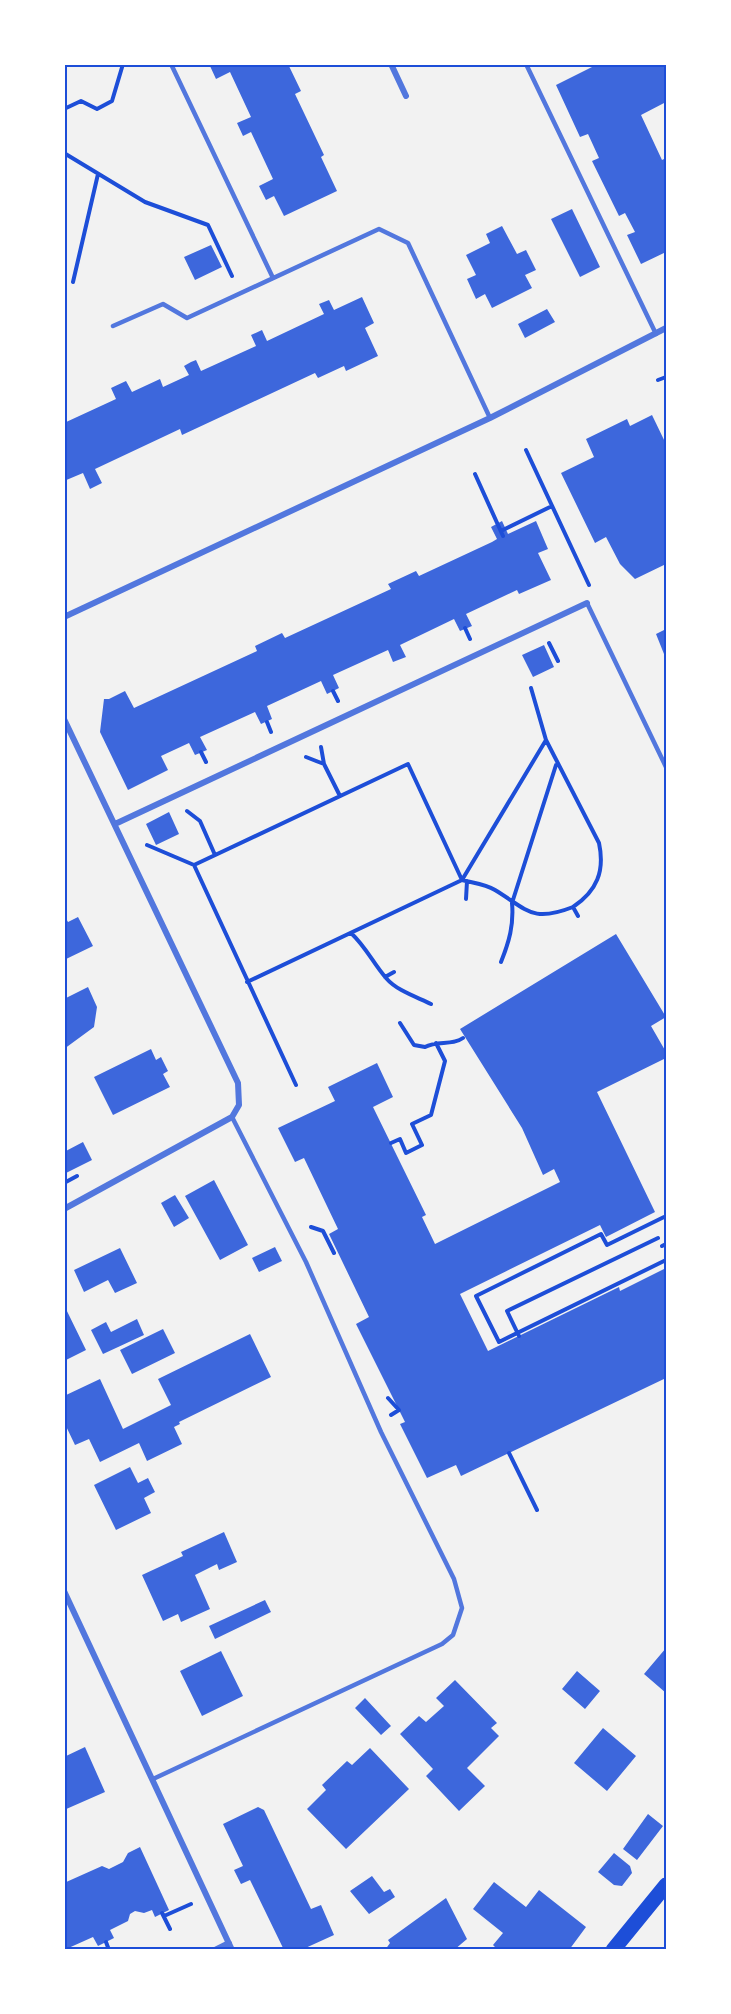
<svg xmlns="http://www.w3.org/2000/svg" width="731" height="2014" font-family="Barlow,sans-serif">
  <rect width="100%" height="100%" fill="#f2f2f2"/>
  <!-- building -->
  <path fill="#3d67dc" d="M212,64h76l13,27 -6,3 29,61 -3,2 16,34 -53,25 -10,-20 -8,4 -7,-14 14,-7 -22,-47 -8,4 -6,-13 14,-6 -21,-45 -14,7 -6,-13z
    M598,64h68v38l-25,13 21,45 4,-2v94l-25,12 -14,-29 8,-3 -10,-19 -6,3 -27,-55 7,-3 -11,-24 -8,3 -24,-52z
    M572,209l28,58 -20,10 -29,-58z
    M502,226l15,28 9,-4 10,20 -11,5 7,13 -40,20 -7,-14 -9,5 -9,-20 9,-4 -10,-20 24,-12 -4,-9z
    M211,245l11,22 -27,13 -11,-23z
    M362,297l12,26 -9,5 13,28 -32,15 -2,-5 -26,12 -3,-5 -133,62 -2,-6 -85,40 7,14 -12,6 -7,-16 -19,8v-58l52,-24 -5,-11 15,-7 6,11 28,-13 3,8 26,-12 -5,-9 7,-4 5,-2 5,11 55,-25 -5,-11 11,-5 5,11 57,-27 -5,-10 10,-4 5,10z
    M547,309l8,13 -30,16 -7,-14z
    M652,415l14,29v114l-2,2 2,4 -31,15 -15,-15 -14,-27 -11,6 -34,-70 33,-16 -8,-18 41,-20 3,7z
    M502,521l6,13 28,-13 12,28 -10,4 13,27 -32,14 -2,-4 -51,24 6,12 -12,5 -6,-12 -54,26 6,12 -13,5 -5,-12 -55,25 6,13 -12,6 -6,-13 -54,25 5,13 -11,5 -6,-12 -55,25 7,13 -12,5 -6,-12 -28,13 7,14 -40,20 -28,-58 4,-33h5l16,-8 9,17 123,-57 -2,-5 27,-13 3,5 106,-49 -3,-5 28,-13 3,5 73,-34 5,-3 -6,-12z
    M666,629v30l-10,-25z
    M544,645l10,22 -21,10 -11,-22z
    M169,812l10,22 -23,11 -10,-21z
    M64,915l4,7 10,-5 15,29 -29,14z
    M616,934l50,83 -15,9 15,26v6l-69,34 58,120 -49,25 -6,-12 -140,69 28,57 131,-64 1,4 46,-23v110l-205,98 -5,-11 -29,13 -27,-54 5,-2 -49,-98 13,-7 -40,-83 9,-5 -34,-71 -9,4 -17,-34 57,-27 -7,-14 49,-24 16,34 -20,10 53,108 -4,2 13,27 125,-62 -6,-13 -11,6 -21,-47 -62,-99z
    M88,987l9,20 -3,20 -30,22v-50z
    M151,1049l5,11 5,-3 7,14 -5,3 7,13 -57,28 -19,-38z
    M83,1142l9,18 -28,14v-22z
    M214,1180l34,65 -28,15 -35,-64z
    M175,1195l14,23 -15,9 -13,-24z
    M275,1247l7,14 -23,11 -7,-14z
    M120,1248l17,35 -22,10 -7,-13 -24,12 -10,-22z
    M64,1305l22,45 -22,11z
    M137,1319l7,16 -41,19 -12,-24 15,-8 5,10z
    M163,1329l12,24 -43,21 -12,-24z
    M250,1334l21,43 -92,45 1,2 -6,3 8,17 -35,17 -8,-18 -39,19 -11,-23 -14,6 -11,-23v-26l36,-17 23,50 48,-24 -13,-26z
    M130,1467l8,16 10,-5 7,14 -11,6 7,15 -35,17 -22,-45z
    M224,1532l13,30 -18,8 -2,-6 -22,11 15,34 -29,13 -3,-8 -15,7 -21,-46 41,-19 -2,-4z
    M265,1600l6,12 -56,27 -6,-13z
    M666,1648v45l-22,-19z
    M221,1651l22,45 -41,20 -22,-45z
    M577,1671l23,20 -15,18 -23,-20z
    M455,1680l42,43 -6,5 8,8 -32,32 18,18 -26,25 -33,-35 7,-7 -33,-35 19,-18 7,6 18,-16 -8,-8z
    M365,1698l26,28 -10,9 -26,-27z
    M603,1728l33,28 -29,35 -33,-28z
    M85,1747l20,45 -41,18v-53z
    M370,1748l39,41 -63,60 -39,-40 19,-19 -4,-5 25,-24 5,4z
    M258,1807l6,3 47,99 10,-4 13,30 -33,15h-17l-34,-70 -9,4 -7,-14 9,-4 -20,-42z
    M648,1814l15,12 -26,34 -14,-11z
    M140,1847l29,63 -14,7 -3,-7 -8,3 -9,-2 -5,3 -2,7 -18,9 4,8 -16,8 -5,-9 -29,13v-67l38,-17 7,3 14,-7 5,-9z
    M614,1853l16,13 2,7 -10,13 -8,-1 -16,-13z
    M372,1876l12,16 6,-3 5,8 -26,17 -19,-23z
    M494,1882l32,25 13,-17 47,37 -17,23h-71l-5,-5 10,-12 -30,-24z
    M446,1898l21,41 -13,11h-69l5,-7 -2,-3z"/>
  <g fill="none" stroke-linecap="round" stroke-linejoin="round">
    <!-- path -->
    <path stroke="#1d4ed8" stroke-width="4" d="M64,109l17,-8 16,8 15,-8 11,-37
      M64,153l81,49 63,23 24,51
      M73,282l25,-108
      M658,380l8,-3
      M526,450l63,135
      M475,474l28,62
      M501,531l51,-25
      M465,628l5,11
      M549,643l9,18
      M531,688l15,52 53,103c6,28 -2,48 -26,64
      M333,691l5,10
      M267,722l4,10
      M321,747l3,17 16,32
      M201,752l5,10
      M306,757l18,7
      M187,811l13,10 15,34
      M147,845l47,20
      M466,899l1,-18
      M351,933c15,14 22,30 35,45 11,13 31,19 45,26
      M501,962c8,-20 13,-37 11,-59l44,-138
      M385,977l9,-5
      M247,982l215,-102 84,-140
      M400,1023l14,22 11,2c12,-7 27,-1 38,-9
      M296,1085l-102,-220 214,-101 54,116c11,3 23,4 33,10 33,20 37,33 78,17l5,9
      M391,1143l9,-4 6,14 16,-8 -10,-21 19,-9 14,-54 -9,-18
      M64,1183l13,-7
      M664,1217l-57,28 -6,-11 -125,62 23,46 167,-82
      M311,1227l12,4 11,22
      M662,1246l4,-2
      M519,1336l-12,-25 151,-73
      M388,1398l11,12 -8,5
      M509,1453l28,57
      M162,1913l8,16
      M164,1916l27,-12
      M106,1942l3,8"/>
    <!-- service -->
    <path stroke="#5277de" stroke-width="4.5" d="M171,64l102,214
      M526,64l130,270
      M113,326l50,-22 24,14 192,-89 29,14 82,175
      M587,603l79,164
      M153,1779l289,-135 11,-9 9,-27 -8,-29 -73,-147 -75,-170 -74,-145"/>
    <!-- minor -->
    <path stroke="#5277de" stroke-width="6" d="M391,64l15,32
      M64,617l426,-199 176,-90
      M64,719l174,364 1,22 -7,12 -168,92
      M115,824l472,-221
      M64,1591l168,359
      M215,1950l14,-7"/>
    <!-- primary -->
    <path stroke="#1d4ed8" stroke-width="15" d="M613,1950l53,-65"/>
  </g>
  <!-- border -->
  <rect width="731" height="2014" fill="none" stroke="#ffffff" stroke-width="132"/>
  <rect x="66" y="66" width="599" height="1882" fill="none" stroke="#1d4ed8" stroke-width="2"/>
</svg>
